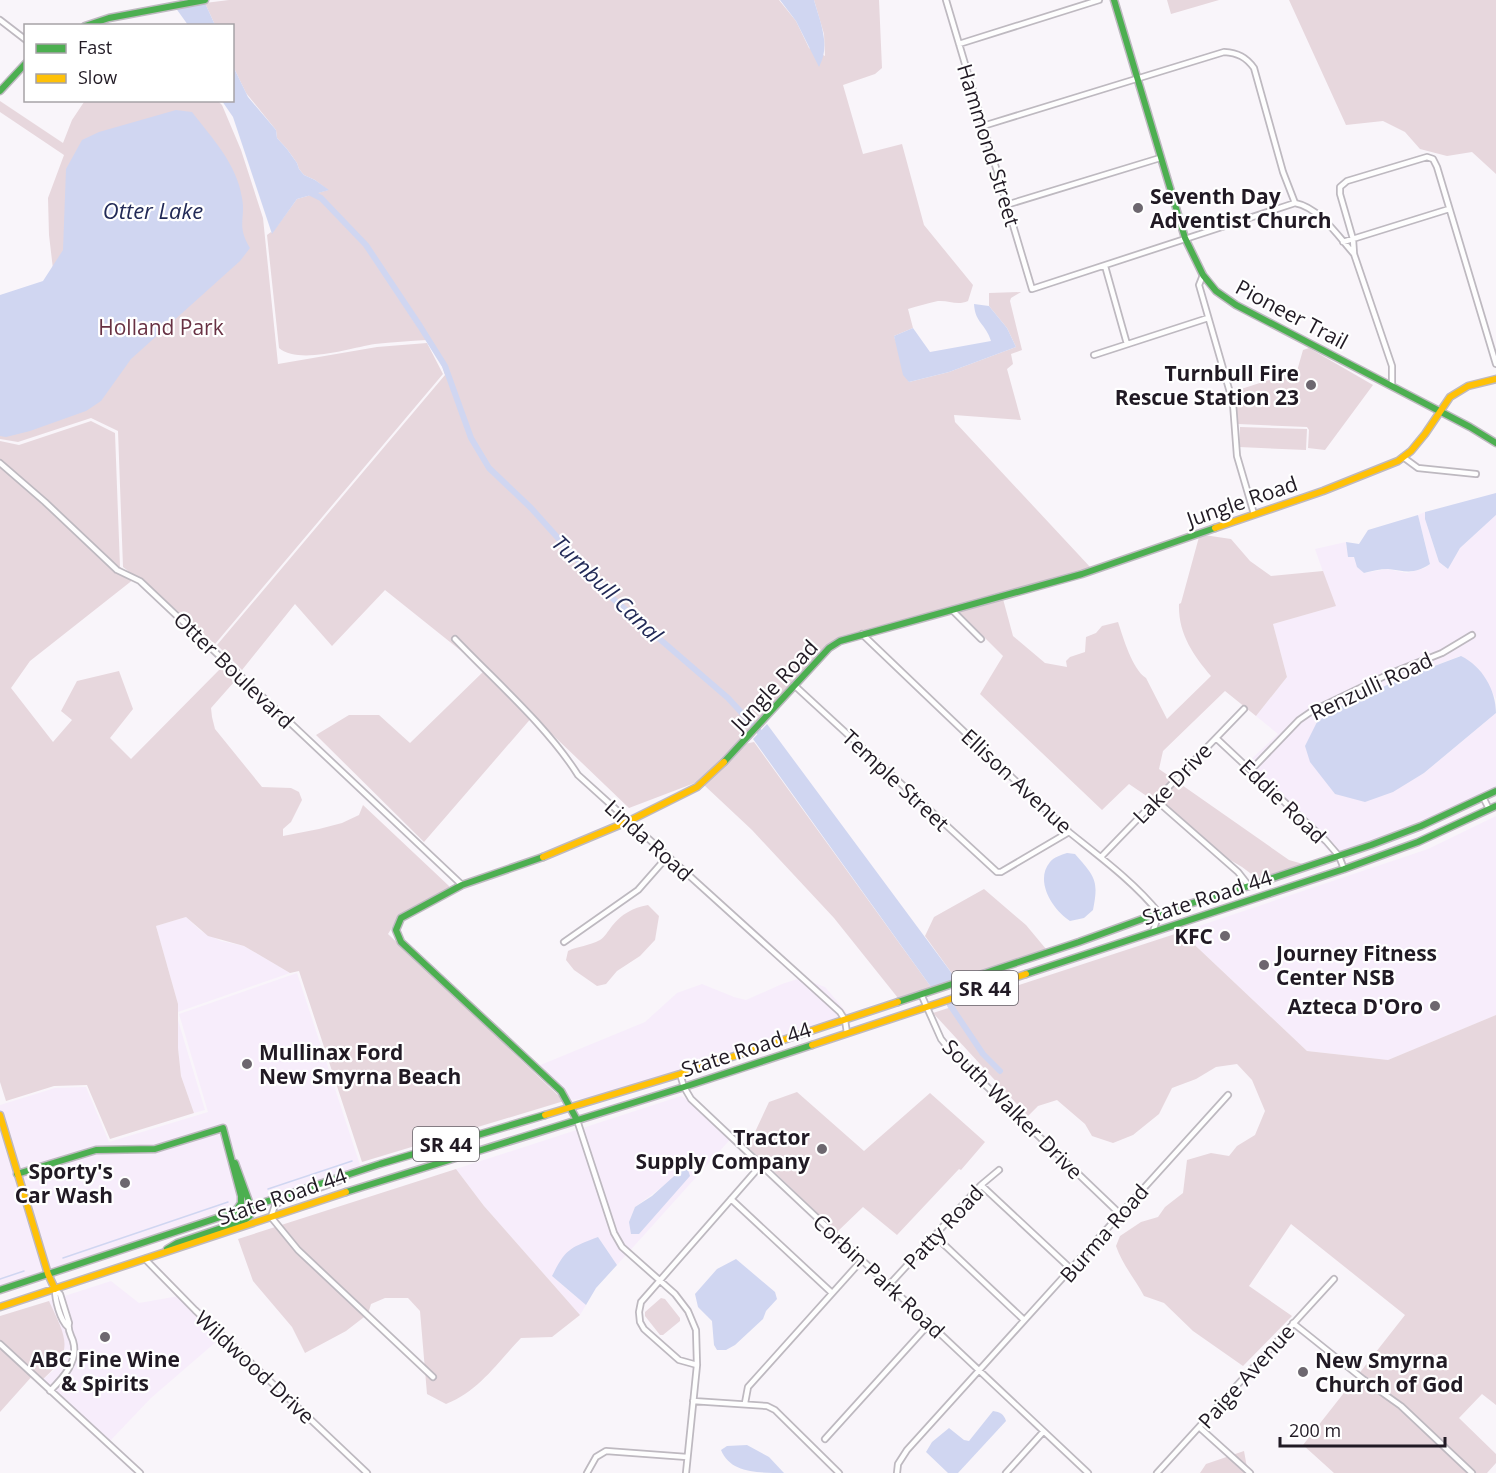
<svg xmlns="http://www.w3.org/2000/svg" width="1496" height="1473" font-family="'Open Sans',sans-serif">
  <rect width="100%" height="100%" fill="#f9f5fa"/>
  <!-- built -->
  <path fill="#f7edfb" fill-rule="evenodd" d="M1425,512v7l14,43 9,7 12,-21 36,-33v184l-17,-30 -19,-13 -60,23 -65,30 -8,74 8,11 75,-13 14,-8 72,-60v74l-57,27 -107,41 -23,-25 1,-1 -57,-56 48,-51 13,-8 77,-37 52,-21 33,-20 -3,-5 -33,19 -52,21 -77,37 -14,9 -48,52 -4,-4 33,-31 -22,-18 31,-39 -14,-53 62,-18 -20,-57 31,-7v4l18,27 23,-4 20,4 18,-5 5,-4 -12,-49z
    M1496,816v199l-108,45 -81,-9 -126,-119 247,-83z
    M186,917l15,14 20,10 23,5 46,27 -112,39v-8l-22,-78z
    M297,973l65,198 -362,119v-185l55,-17 31,-1 23,55 99,-30 -29,-98z
    M801,978l24,9 23,27 -252,83 -24,3 -9,-11 -25,-23 107,-44 32,-29 25,-9 32,13 12,3 36,-16z
    M177,1017l28,93 -11,3 -13,-37 -3,-28z
    M681,1096l18,9 36,29 -118,131 -19,-28 -46,39 34,29 -6,10 -96,-109 -28,-37zM670,1181l-41,41 6,-15z
    M111,1281l28,22 40,-7 38,45 -66,57 -41,43 -69,-60 17,-14 1,-45 -10,-21z"/>
  <!-- green -->
  <path fill="#e7d7dd" d="M229,0h550l17,21 13,27 16,8 -1,-22 -10,-34h65l3,68 -7,6 -32,11 20,69 39,-10 22,81 49,60 -5,16c-11,5 -19,-1 -30,0 -10,2 -20,5 -30,8l5,19 -19,8 15,46 40,-10 67,-25 -9,-19 -18,-22v-13l32,-1 -10,6 -1,3 12,49 -11,4 2,10 -6,5 14,51 -67,-5 1,7 136,146 -230,63 -22,7 -12,8 -108,117 -19,18 -71,27 -96,-92 -109,126 -108,-107 33,-20h30l31,28 75,-73 -100,-80 -53,56 -37,-42 -53,66 -25,-25 228,-270 -5,-15 -13,-20c-17,1 -35,2 -52,4 -25,4 -76,21 -96,4l-12,-113 4,-3 1,1 25,-34 31,-9 -13,-10 -11,-5 -5,-6 -2,-6 -10,-14 -10,-11 -1,-8 -30,-37 -13,-27 -1,-40 -17,-1 -10,-22z
    M1167,0h52l-48,14z
    M1289,0h207v174l-24,-22 -25,4 -27,-7 -15,-17 -22,-11 -37,4z
    M91,100l127,1 4,4 19,45 22,68 15,146 99,-17 50,-4 16,31 -228,270 -51,-45 -41,-32 -5,-136 -27,-13 -73,24 -18,-3v-132l55,-21 -6,-51 -1,-37 16,-43 -64,-43v-11l63,42 9,-23 12,-18z
    M1309,348l64,37 -48,65 -17,-2 1,-18 -2,-3 -69,-3 -6,-32 65,-21 6,-21z
    M91,421l24,12 5,134 14,12 -104,82 -19,27 42,54 19,-22 -11,-9 16,-30 42,-10 14,38 -23,29 21,21 90,-91 13,14 -23,26 1,9 3,12 47,58 29,1 8,4 3,8 -11,22 -8,7v7l36,-7 23,-6 17,-8 4,-10 86,81v3l-49,26 -12,19 176,167 -202,61 -63,-191 -9,2 -46,-27 -36,-10 -22,-19 -30,9 22,78v44l3,28 13,37 -84,26 -23,-54 -33,1 -48,15 -6,-19v-641l19,4z
    M1240,427l67,2 -1,21 -67,-3z
    M1204,535l27,4 19,22 21,15 52,-5 13,35 -63,18 14,53 -31,39 -31,-25 -62,60 -4,18 130,91 14,4 -45,15 -16,-12 -49,-29 -26,-28 -38,-26 -27,26 -122,-116 23,-38 -45,-45 45,-12 10,37 32,27 22,4 -1,-6 4,-4 15,-5 1,-15 10,-4 6,-7 16,-4c5,15 14,47 28,56l21,41 44,-43c-18,-21 -33,-43 -32,-72l2,-1 18,-66z
    M754,742l177,245 -33,11 -64,-80 -82,-88 -48,-45 19,-17 21,-24z
    M984,889l42,36 20,24 -90,30 -31,-43 9,-19z
    M648,905l11,11 -4,24 -15,16 -23,15 -11,13 -9,2 -23,-16 -8,-10 2,-9c10,-5 21,-5 32,-11 5,-3 8,-9 12,-14 10,-12 20,-18 36,-21z
    M1181,932l126,119 81,9 108,-45v390l-14,-11 -23,24 37,36v9l-9,10h-153l-31,-28 102,-130 -114,-91 -42,62 43,30 -49,50 -50,-35 -29,-28 -20,-7c-9,-17 -22,-32 -28,-50l4,-10 21,-14 17,-5 7,-10 18,-14 4,-33 24,-7 18,3 8,-10 18,-11 10,-24 -13,-31 -15,-16 -21,3 -20,12 -24,9 -13,26 -26,21 -20,8 -21,-7 -7,-12 -28,-24 -19,6 -10,10 -95,-103z
    M797,1092l67,59 66,-58 55,49 -24,28 -2,-1 -62,66 -34,-28 -26,25 -89,-85 21,-45z
    M456,1169l28,37 96,109 -28,22 -31,1c-24,25 -42,53 -75,66l-19,-10 -7,-83 -12,-13h-23l-14,6 -3,10 -22,17 -41,22 -13,-26 -39,-46 -15,-42z
    M661,1298l4,1 15,19v3l-17,14h-3l-15,-19v-4z
    M49,1301c17,37 27,50 -8,80l-7,-7 -34,38v-96z
    M1244,1451l4,22h-48l6,-9z"/>
  <!-- water -->
  <path fill="#d0d6f1" d="M780,0h34c6,22 17,45 5,67l-23,-46z
    M205,3l10,22h-27l-13,-18z
    M233,66l15,31 28,33 1,8 10,11 10,14 2,6 5,6 11,5 14,10 -32,9 -25,35 -39,-117 -11,-16 10,-1z
    M176,110l16,2c20,26 45,52 50,86 4,21 -6,27 8,50l-10,13 -109,98 -30,42 -15,10 -56,20 -24,6 -6,-1v-141l43,-14 20,-31 3,-81 16,-29 17,-8z
    M974,304l15,2 18,22 9,19 -67,25 -40,10 -6,-7 -9,-39 19,-8 17,24 61,-11c-5,-17 -16,-18 -17,-37z
    M1496,493v22l-36,33 -12,21 -9,-7 -14,-43v-7z
    M1418,515l12,49c-16,11 -25,7 -42,5 -8,0 -16,2 -24,4l-7,-6 -3,-10h-6l-2,-15 13,2 9,-14z
    M1461,656c21,10 35,34 35,57l-72,60 -31,19 -28,10 -30,-8 -25,-32 -5,-16 12,-24 18,-13 65,-30z
    M767,724l189,255 -25,8 -178,-248z
    M1067,853l8,1c20,23 24,26 18,56l-9,8 -14,3c-17,-11 -36,-40 -20,-59 4,-5 11,-7 17,-9z
    M683,1168l5,2 2,6 -51,58h-8l-2,-12 6,-15 17,-11z
    M598,1237l19,28 -21,23 -10,17 -34,-29c14,-28 18,-28 46,-39z
    M736,1259l39,33 2,7 -11,12 -3,8 -28,26 -9,5h-9l-3,-5 -2,-24 -14,-14 -3,-13 22,-25z
    M993,1411c7,1 11,3 13,10l-48,52h-10l-22,-21 6,-10 17,-14 15,12 5,1z
    M747,1445l22,12 15,16c-26,0 -54,0 -63,-23l6,-4z"/>
  <g fill="none" stroke-linecap="round" stroke-linejoin="round">
    <!-- stream -->
    <path stroke="#d0d6f1" stroke-width="1.5" d="M268,1189l84,-28
      M63,1258l165,-56
      M0,1279l24,-8"/>
    <!-- canal -->
    <path stroke="#d0d6f1" stroke-width="6" d="M307,191l14,7 45,47 54,81 25,40 26,72 18,30 42,40 80,89 117,101 36,39
      M950,1005l33,49 17,17"/>
    <defs>
      <path id="street" d="M946,0l86,289 263,-86
        M0,20l26,20
        M959,44l140,-44
        M983,126l241,-74c14,1 22,5 30,16l29,104 12,31c25,5 43,33 59,51
        M1006,205l154,-47
        M1343,242l106,-33
        M1105,266l22,78
        M1203,275l-4,10 34,118 4,53 17,58
        M1094,355l114,-37
        M1392,385v-19l-38,-112 -1,-15 -13,-45v-7l7,-6 80,-24 6,2 4,8 59,197
        M1403,457l15,11 58,6
        M0,463l45,39 72,68 23,11 322,304
        M952,610l29,29
        M862,634l207,198c31,25 65,50 90,81l-6,19
        M455,639c40,42 92,87 123,136l262,237 5,8 2,13
        M794,685l203,187h4l68,-40
        M1216,738l110,103 13,15 5,13
        M1251,770l48,-50 13,-9 77,-37 53,-21 30,-18
        M1483,797l6,12
        M1156,800l82,72 11,14
        M1101,857l143,-148
        M564,942l74,-52 29,-33
        M921,994l20,45 13,16 165,158
        M680,1074l4,13 7,12 397,374
        M577,1120l37,113 8,14 53,47 13,17 8,19 1,35 -11,108
        M339,1181l-59,21 -5,3 -4,12 27,33 135,127
        M981,1185l90,84
        M731,1199l101,94
        M935,1236l89,84
        M145,1259l50,51 172,163
        M889,1285l92,-100 18,-15
        M55,1289c0,11 5,31 13,38
        M1293,1323l70,56 38,27 71,67
        M0,1344l140,129
        M697,1365l-18,-5 -35,-31 -4,-7 -1,-10 2,-10 120,-137
        M50,1391c13,-13 29,-30 23,-50 -2,-6 -6,-11 -4,-18l-9,-29 -5,-5
        M693,1401l74,5 8,4 64,63
        M745,1403l3,-16 114,-127
        M1199,1427l51,46
        M825,1439l105,-116
        M587,1473l9,-16 10,-6 81,6
        M897,1473l1,-9 9,-14 321,-355
        M1006,1473l37,-41
        M1157,1473l177,-194"/>
      <path id="fast" d="M1114,0l71,238 18,37 13,16 20,14 234,122 26,16
        M85,26l24,-8 96,-18
        M0,91l26,-28
        M724,762l105,-114 11,-7 242,-67 133,-46
        M543,857l-81,28 -61,33 -5,12 5,12 160,149 16,29
        M1026,974l318,-105 74,-27 78,-36
        M898,1002l181,-60 80,-29 90,-27 122,-41 50,-19 75,-35
        M235,1163l16,44
        M17,1174l79,-24 59,-1 68,-21 18,68v7l-6,9
        M346,1192l338,-105 128,-42
        M167,1249l10,-6 68,-23 5,-4 1,-9
        M0,1290l380,-126 165,-49"/>
      <path id="slow" d="M1215,528l108,-37 75,-30 13,-10 14,-17 25,-37 18,-11 28,-7
        M543,857l86,-36 68,-34 27,-25
        M812,1045l214,-71
        M0,1115l48,159 7,15
        M545,1115l135,-41 218,-72
        M0,1307l346,-115"/>
    </defs>
    <!-- street casing -->
    <use href="#street" stroke="#beb9c0" stroke-width="8"/>
    <!-- fast casing -->
    <use href="#fast" stroke="#beb9c0" stroke-width="9"/>
    <!-- slow casing -->
    <use href="#slow" stroke="#beb9c0" stroke-width="9"/>
    <!-- street -->
    <use href="#street" stroke="#fefefe" stroke-width="4.5"/>
    <!-- fast -->
    <use href="#fast" stroke="#4caf50" stroke-width="6"/>
    <!-- slow -->
    <use href="#slow" stroke="#ffc107" stroke-width="6"/>
  </g>
  <!-- markers -->
  <g fill="#6d676f" stroke="#fff" stroke-width="2">
    <circle cx="1138" cy="208" r="6"/>
    <circle cx="1311" cy="385" r="6"/>
    <circle cx="1225" cy="936" r="6"/>
    <circle cx="1264" cy="965" r="6"/>
    <circle cx="1435" cy="1006" r="6"/>
    <circle cx="247" cy="1064" r="6"/>
    <circle cx="822" cy="1149" r="6"/>
    <circle cx="125" cy="1183" r="6"/>
    <circle cx="105" cy="1337" r="6"/>
    <circle cx="1303" cy="1372" r="6"/>
  </g>
  <g text-anchor="middle" dominant-baseline="central" stroke-width="4.5" stroke-linejoin="round" paint-order="stroke">
    <!-- shield labels -->
    <g fill="#fff" stroke="#645f66" stroke-width="1.5">
      <rect x="952" y="971" width="66" height="34" rx="4.5"/>
      <rect x="413" y="1127" width="66" height="34" rx="4.5"/>
    </g>
    <g font-size="20" font-weight="bold" fill="#211a24">
      <text x="985" y="988">SR 44</text>
      <text x="446" y="1144">SR 44</text>
    </g>
    <!-- street labels -->
    <g font-size="21" fill="#211a24" stroke="#fff">
      <text transform="translate(989 145) rotate(73)">Hammond Street</text>
      <text transform="translate(1292 314) rotate(28)">Pioneer Trail</text>
      <text transform="translate(1242 501) rotate(-19)">Jungle Road</text>
      <text transform="translate(234 670) rotate(44)">Otter Boulevard</text>
      <text transform="translate(774 685) rotate(-47)">Jungle Road</text>
      <text transform="translate(1371 686) rotate(-25)">Renzulli Road</text>
      <text transform="translate(896 780) rotate(43)">Temple Street</text>
      <text transform="translate(1017 781) rotate(43)">Ellison Avenue</text>
      <text transform="translate(1172 783) rotate(-46)">Lake Drive</text>
      <text transform="translate(1283 801) rotate(44)">Eddie Road</text>
      <text transform="translate(649 840) rotate(42)">Linda Road</text>
      <text transform="translate(1207 897) rotate(-18)">State Road 44</text>
      <text transform="translate(746 1049) rotate(-18)">State Road 44</text>
      <text transform="translate(1013 1109) rotate(45)">South Walker Drive</text>
      <text transform="translate(282 1196) rotate(-19)">State Road 44</text>
      <text transform="translate(943 1227) rotate(-47)">Patty Road</text>
      <text transform="translate(1104 1233) rotate(-49)">Burma Road</text>
      <text transform="translate(879 1276) rotate(43)">Corbin Park Road</text>
      <text transform="translate(255 1367) rotate(43)">Wildwood Drive</text>
      <text transform="translate(1246 1376) rotate(-48)">Paige Avenue</text>
    </g>
    <!-- poi labels -->
    <g font-size="21" font-weight="bold" fill="#211a24" stroke="#fff" text-anchor="end">
      <text x="1150" y="196" text-anchor="start">Seventh Day<tspan x="1150" dy="24">Adventist Church</tspan></text>
      <text x="1299" y="373">Turnbull Fire<tspan x="1299" dy="24">Rescue Station 23</tspan></text>
      <text x="1213" y="936">KFC</text>
      <text x="1276" y="953" text-anchor="start">Journey Fitness<tspan x="1276" dy="24">Center NSB</tspan></text>
      <text x="1423" y="1006">Azteca D'Oro</text>
      <text x="259" y="1052" text-anchor="start">Mullinax Ford<tspan x="259" dy="24">New Smyrna Beach</tspan></text>
      <text x="810" y="1137">Tractor<tspan x="810" dy="24">Supply Company</tspan></text>
      <text x="113" y="1171">Sporty's<tspan x="113" dy="24">Car Wash</tspan></text>
      <text x="105" y="1359" text-anchor="middle">ABC Fine Wine<tspan x="105" dy="24">&amp; Spirits</tspan></text>
      <text x="1315" y="1360" text-anchor="start">New Smyrna<tspan x="1315" dy="24">Church of God</tspan></text>
    </g>
    <!-- park labels -->
    <g font-size="21" fill="#683143" stroke="#fff">
      <text x="161" y="327">Holland Park</text>
    </g>
    <!-- water labels -->
    <g font-size="22" font-style="italic" fill="#222a57" stroke="#fff">
      <text x="153" y="210">Otter Lake</text>
      <text transform="translate(608 588) rotate(44)">Turnbull Canal</text>
    </g>
  </g>
  <!-- legend -->
  <rect x="24" y="24" width="210" height="78" fill="#ffffff" stroke="#a6a3a7" stroke-width="1.5"/>
  <rect x="36" y="44" width="30" height="9" fill="#4caf50" stroke="#a6a3a7" stroke-width="1.5"/>
  <text x="78" y="54" font-size="18" fill="#211a24">Fast</text>
  <rect x="36" y="74" width="30" height="9" fill="#ffc107" stroke="#a6a3a7" stroke-width="1.5"/>
  <text x="78" y="84" font-size="18" fill="#211a24">Slow</text>
  <!-- scale -->
  <path d="M1280 1437v9h165v-9" fill="none" stroke="#211a24" stroke-width="3"/>
  <text x="1289" y="1437" font-size="18" fill="#211a24" stroke="#ffffff" stroke-width="4.5" paint-order="stroke">200 m</text>
</svg>
